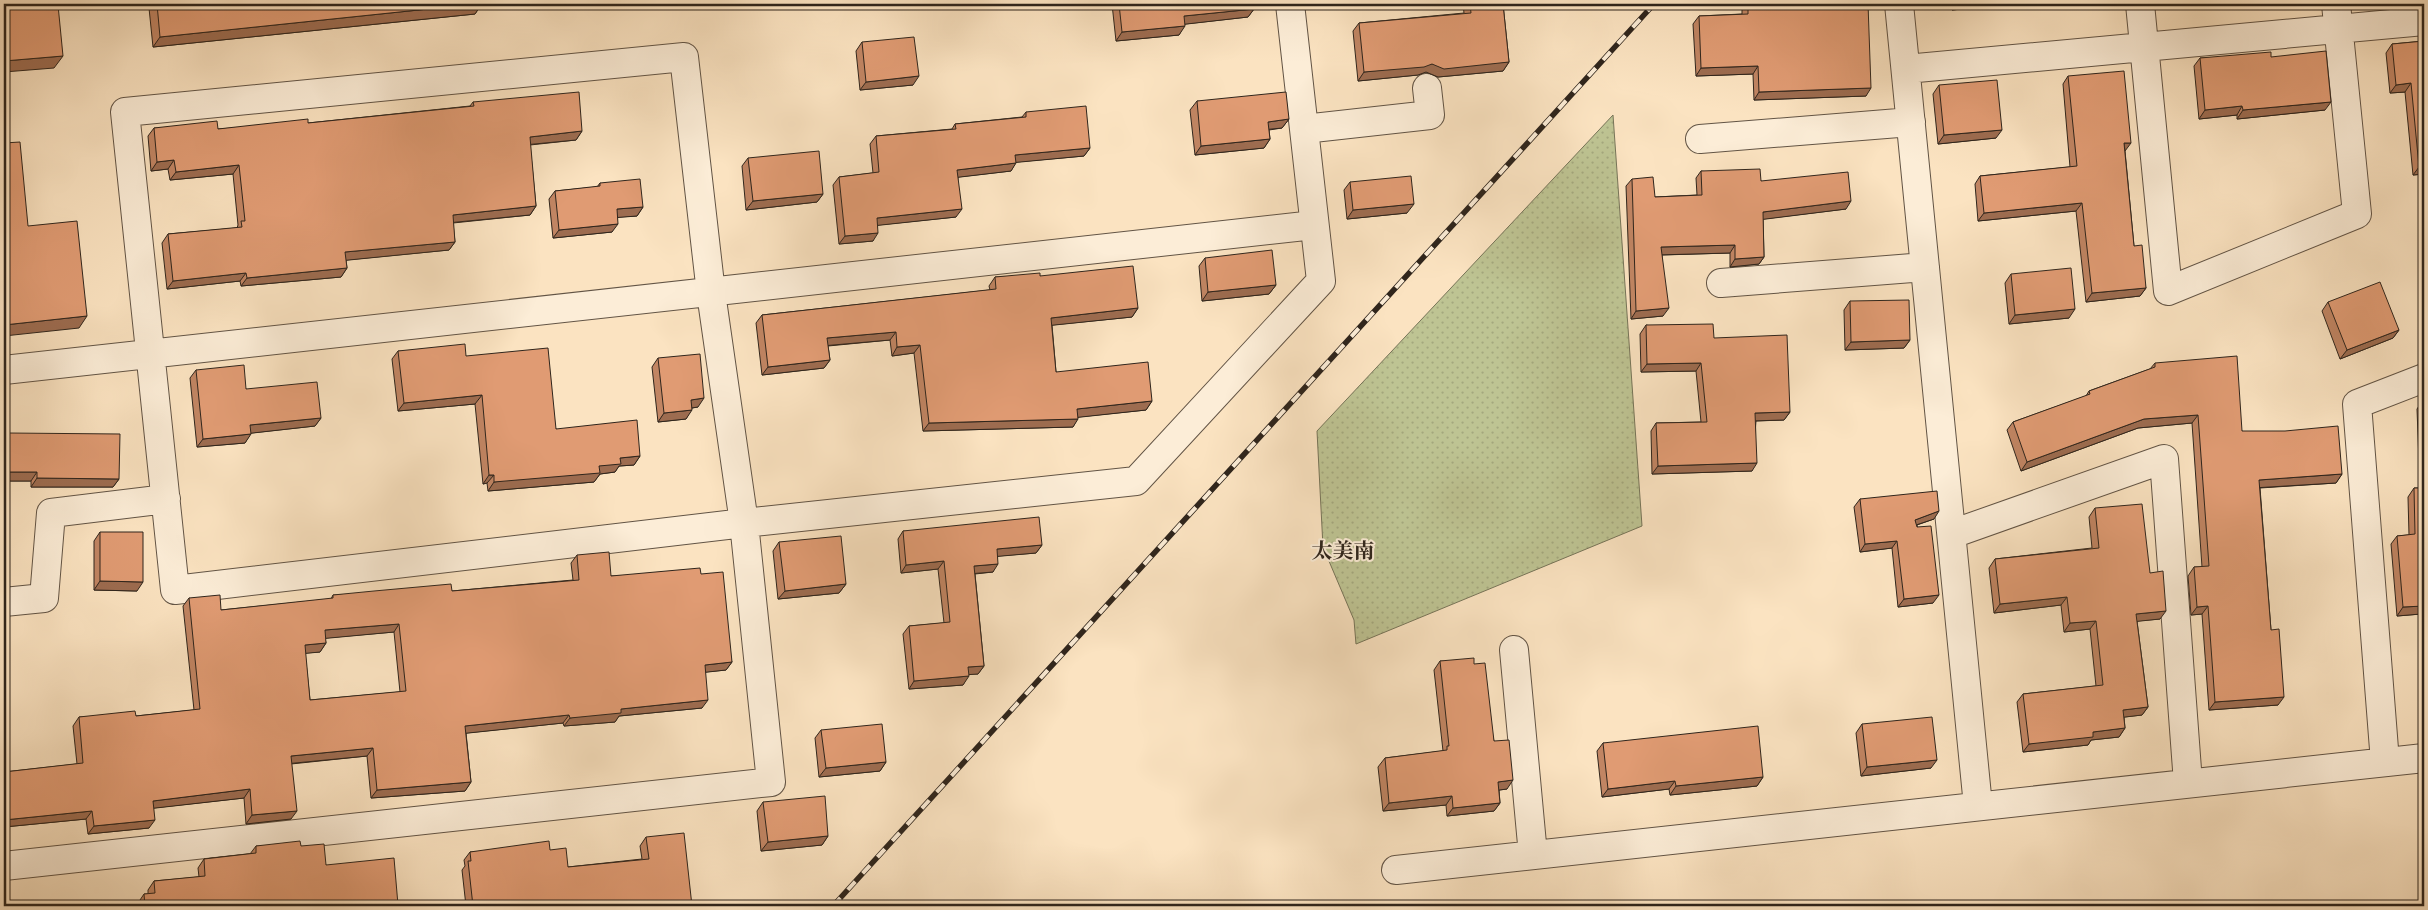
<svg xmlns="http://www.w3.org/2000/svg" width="2428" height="910" font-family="'IM FELL French Canon','Noto Serif JP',serif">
  <defs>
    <pattern id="grass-dots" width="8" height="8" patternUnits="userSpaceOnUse" patternTransform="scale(1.25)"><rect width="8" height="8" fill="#bec493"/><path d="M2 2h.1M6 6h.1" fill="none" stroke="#a4a87e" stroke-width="1.8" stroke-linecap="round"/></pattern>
  </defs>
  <rect width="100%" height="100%" fill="#fbe3c1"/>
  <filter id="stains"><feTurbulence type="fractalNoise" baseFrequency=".004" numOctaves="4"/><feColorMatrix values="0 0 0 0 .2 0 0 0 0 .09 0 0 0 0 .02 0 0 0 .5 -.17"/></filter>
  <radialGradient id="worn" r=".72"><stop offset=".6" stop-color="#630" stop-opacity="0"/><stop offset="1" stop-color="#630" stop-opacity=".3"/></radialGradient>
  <!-- grass -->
  <path fill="url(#grass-dots)" stroke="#767458" d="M1613,115l29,411 -286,118 -2,-24 -31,-73 -6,-116z"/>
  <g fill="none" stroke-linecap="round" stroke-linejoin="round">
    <defs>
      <path id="minor" d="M1899,4l79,802
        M2140,4l28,287 189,-77 -21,-210
        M1906,69l518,-48
        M1304,129l126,-14 -3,-27
        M1700,139l211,-17
        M1721,283l204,-16
        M4,370l1310,-145
        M1952,534l212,-75 24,324
        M4,602l40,-4 7,-85 115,-14
        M1514,650l19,205
        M2385,762l-28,-358 67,-26
        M4,866l767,-84 -27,-259 -33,-230 -27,-236 -559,55 50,478 569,-67 392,-42 185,-200 -31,-277
        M1396,870l1028,-112"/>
    </defs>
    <!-- minor casing -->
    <use href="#minor" stroke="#625445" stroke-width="30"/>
    <!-- minor -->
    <use href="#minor" stroke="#fcedd7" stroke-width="28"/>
    <defs>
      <path id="rail" d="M833,906l821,-902"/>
    </defs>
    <!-- rail casing -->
    <use href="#rail" stroke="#2f251c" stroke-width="5.5"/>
    <!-- rail -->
    <use href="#rail" stroke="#fcedd7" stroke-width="4" stroke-dasharray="11" stroke-linecap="butt"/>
  </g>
  <!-- wall -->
  <path fill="#c18563" stroke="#2f251c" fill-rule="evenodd" d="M152,4h354l-1,1 -26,3 -4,6 -322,33 -4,-39z
    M1112,4h142v5l-6,8 -63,7 -6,11 -63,6z
    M1463,4h40l6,58 -6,9 -65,6 -12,-5 -8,3 -60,6 -5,-50 6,-8 105,-10z
    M1743,4h125l-2,92 -112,4 -1,-26 -57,2 -3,-52 6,-8 43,-2v-8z
    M1951,4h60l-59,6z
    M2424,41v133l-11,1 -8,-83 -15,1 -4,-40 6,-9z
    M862,42l51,43 -53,5 -4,-39z
    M2271,57l54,53 -88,9v-4l-38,4 -5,-53 6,-8z
    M2068,76l57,75 9,95 12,42 -6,8 -54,6 -10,-91 -98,10 -3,-37 5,-8 90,-9 -7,-83z
    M1939,85l57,53 -58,6 -5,-50z
    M1197,101l92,18 -7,9 -13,2 1,9 -6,9 -69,7 -5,-45z
    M473,102l109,29 -6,9 -46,5 6,61 -6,9 -77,8 2,19 -6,8 -103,10 1,8 -6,9 -100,9 -1,-5 -73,8 -5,-46 6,-9 69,-6 1,-3 -5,-51 -63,6 -2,-11 -17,2 -3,-35 6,-8 64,1 90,-6 162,-17z
    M1026,112l64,36 -6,8 -68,6 -5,9 -53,6 -2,40 -78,8 -5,16 -34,3 -6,-59 6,-8 34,-4 -3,-29 6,-8 76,-7 3,-5 67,-7z
    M748,158l75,36 -6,8 -71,8 -4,-44z
    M1701,171l60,10 85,28 -83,10 1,38 -5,7 -29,3v-14l-68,2 1,61 -32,3 -5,-133 6,-7 23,18 42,-2 -1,-17z
    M1350,182l57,31 -60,6 -3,-29z
    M600,183l43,24 -6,9 -19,1 -6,15 -59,6 -4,-39 6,-8 42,-4z
    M1205,258l71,27 -7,9 -67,7 -3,-35z
    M2011,274l58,44 -60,6 -4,-41z
    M1040,276l98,32 -6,9 -80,8 4,47 96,29 -6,9 -68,7 -5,10 -150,4 -9,-78 -22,3 -2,-16 -62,6 2,14 -6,8 -62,7 -6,-52 6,-8 228,-25 -1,-4 6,-9z
    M1850,301l60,39 -6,8 -59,2 -1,-40z
    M2328,302l71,28 -6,8 -53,21 -18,-48z
    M1646,325l68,13 76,74 -6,8 -28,1 -4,50 -100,3 -1,-43 5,-8 45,-1 -5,-51 -55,1 -1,-38z
    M398,351l68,5 90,73 84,27 -6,9 -15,1 -4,6 -15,2 -6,8 -106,9 -1,-8 -4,1 -8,-80 -77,7 -6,-52z
    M658,358l40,49 -6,1 -6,11 -28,3 -6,-55z
    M2155,363l87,68 100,43 -6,9 -76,5 11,142 7,75 -69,5 -7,-96 -11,1 -3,-39 6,-9h8l-10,-144 -54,5 -117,43 -14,-41 6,-8 73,-26 3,-5 61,-22z
    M196,370l50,19 75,29 -6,8 -64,7 -6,10 -48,4 -7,-69z
    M2423,400h1v224l-2,1 -1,-11 -24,2 -6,-72 6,-8 12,-1 -1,-38 6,-9h6l-3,-79z
    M8,433l111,46 -6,8h-82v-6h-27z
    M1860,499l74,20 -17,6 16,78 -35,4 -6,-59 -32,4 -6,-45z
    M2095,508l55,65 10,46 -23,2 11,86 -6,8 -18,2 1,11 -6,9 -28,3 -3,5 -65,7 -6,-50 6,-8 73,-8 -6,-57 -26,3 -3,-27 -67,8 -5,-45 6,-9 97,-11 -3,-31z
    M903,531l139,14 -6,8 -38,3 -5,16 -18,2 9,92 -6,8h-9l-6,11 -54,4 -6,-55 6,-8 35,-3 -6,-54 -37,4 -3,-34z
    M100,532l37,59 -43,-1v-49z
    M779,542l67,42 -7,9 -61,6 -5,-48z
    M577,555l34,21 90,-2 31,88 -6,8 -21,2 -3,36 -83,8 -4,6 -51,4 -1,-3 -97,10 5,49 -6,9 -94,7 -4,-42 -76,8v55l-45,5 -2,-26 -91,10 -4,20 -61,6 -2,-15 -82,8v-55l73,-8 -4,-38 6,-9 57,-1 58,-6 -11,-104 6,-8 32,12 110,-11 2,-4 119,-4 121,-11 -2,-17zM394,632l6,60 -90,8 -5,-47 15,-1 6,-9 -1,-5z
    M1440,661l34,3 20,77 13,48 -8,1 1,13 -6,8 -47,5 -1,-11 -63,6 -5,-44 7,-9 58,-7 -9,-81z
    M1862,724l69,44 -70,8 -5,-43z
    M821,730l65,32 -6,9 -61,6 -4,-39z
    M1603,743l160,34 -6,9 -87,9 -1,-6 -67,8 -5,-46z
    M763,802l65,34 -6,9 -61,6 -4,-40z
    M646,837l46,69h-226l-4,-36 3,-4 -1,-6 6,-8 80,-2 18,17 74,-8 -2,-13z
    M256,846h45l25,19 72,40 -1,1h-259v-3l6,-9h4v-4l6,-9 45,-4 -1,-9 6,-9 46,-5z"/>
  <!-- shaded-wall -->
  <path fill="#9d6c50" stroke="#2f251c" d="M476,4h30l-1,1 -26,3 -4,6 -322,33 7,-10z
    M1956,4h55l-59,6z
    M1254,9l-6,8 -70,8 6,-9z
    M1185,26l-6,9 -63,6 6,-9z
    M63,56l-9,12 -50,4v-11z
    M1509,62l-6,9 -65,6 -12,-5 -8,3 -60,6 6,-9 68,-8z
    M1758,66l-5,8 -57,2 5,-8z
    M919,76l-6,9 -53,5 6,-8z
    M2411,83l-6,9 -15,1 6,-8z
    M1871,88l-5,8 -112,4 5,-8z
    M2331,102l-6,8 -88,9 6,-9z
    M2242,106l-5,9 -38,4 6,-9z
    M1289,119l-7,9 -20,2 6,-8z
    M2002,130l-6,8 -58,6 6,-9z
    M582,131l-6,9 -52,5 6,-8z
    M1270,139l-6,9 -69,7 6,-9z
    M2124,143h7l-6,8z
    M1090,148l-6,8 -74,7 5,-8z
    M174,160l-6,9 -17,2 6,-9z
    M1016,163l-5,8 -59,7 5,-8z
    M239,165l-6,9 -63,6 6,-8z
    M2424,166v8l-11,1 6,-8z
    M823,194l-6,8 -71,8 7,-9z
    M1851,201l-5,8 -88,11 5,-8z
    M2082,203l-6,8 -98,10 6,-8z
    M1414,204l-7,9 -60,6 6,-9z
    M536,206l-6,9 -83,8 6,-8z
    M643,207l-6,9 -26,2 6,-9z
    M962,209l-6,8 -84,9 5,-8z
    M618,224l-6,8 -59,6 6,-8z
    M878,233l-5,8 -34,3 6,-8z
    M455,242l-6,8 -110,11 6,-9z
    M1735,245l-5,8 -74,2 5,-8z
    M1764,257l-5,7 -29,3 5,-8z
    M347,268l-6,9 -100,9 6,-8z
    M246,273l-6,8 -73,8 6,-8z
    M1276,285l-7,9 -67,7 6,-9z
    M2146,288l-6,8 -54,6 6,-9z
    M1138,308l-6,9 -87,9 6,-8z
    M1669,308l-6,8 -32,3 5,-8z
    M2075,309l-6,9 -60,6 6,-9z
    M87,316l-8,12 -75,8v-11z
    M2399,330l-6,8 -53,21 7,-9z
    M896,332l-6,8 -68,6 5,-8z
    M1910,340l-6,8 -59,2 6,-8z
    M920,345l-6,8 -22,3 5,-9z
    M830,360l-6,8 -62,7 6,-8z
    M1701,363l-5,8 -55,1 6,-8z
    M482,395l-7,9 -77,7 6,-8z
    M704,398l-6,9 -13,2 6,-9z
    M1152,401l-6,9 -74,8 5,-9z
    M692,410l-6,9 -28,3 6,-9z
    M1790,412l-6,8 -34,1 5,-8z
    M2198,415l-6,8 -54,5 -117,43 6,-9 117,-43z
    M321,418l-6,8 -71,8 6,-9z
    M1078,419l-5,8 -150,4 6,-8z
    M251,434l-6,9 -48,4 6,-8z
    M640,456l-6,9 -15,1 -4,6 -15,2 -6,8 -106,9 6,-9 105,-16 21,-8z
    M1757,463l-5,8 -100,3 6,-8z
    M4,472h33l-6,9h-27z
    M2342,474l-6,9 -83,5 6,-8z
    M489,475h5l-7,8 -4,1z
    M37,478l82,1 -6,8h-82z
    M1939,511l-5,8 -24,8 5,-7z
    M1897,541l-5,7 -32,4 5,-8z
    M1042,545l-6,8 -45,4 6,-8z
    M944,561l-6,8 -37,4 5,-8z
    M998,564l-5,8 -25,2 6,-8z
    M100,581l43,1 -6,9 -43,-1z
    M846,584l-7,9 -61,6 7,-8z
    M1939,595l-6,8 -35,4 6,-8z
    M2067,597l-6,8 -67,8 6,-9z
    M2208,606l-6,8 -11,1 6,-8z
    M2424,606v4l-3,4 -24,2 6,-9z
    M2166,611l-6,8 -29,3 5,-8z
    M2096,621l-6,8 -26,3 6,-9z
    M399,624l-5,8 -75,7 6,-9z
    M326,643l-6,9 -21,2 6,-9z
    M732,662l-6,8 -27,3 6,-8z
    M984,666l-6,8 -15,1 5,-8z
    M969,676l-6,9 -54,4 5,-8z
    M2284,697l-6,8 -69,5 6,-8z
    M708,700l-6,8 -83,8 -4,6 -51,4 6,-8 51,-9z
    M2148,707l-6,8 -25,3 6,-8z
    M569,715l-6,8 -104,11 6,-8z
    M2125,728l-6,9 -28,3 -3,5 -65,7 6,-8 64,-12z
    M373,748l-6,8 -82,8 6,-8z
    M1937,760l-6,8 -70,8 6,-9z
    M886,762l-6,9 -61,6 7,-9z
    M1763,777l-6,9 -87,9 6,-9z
    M1513,780l-6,9 -15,2 6,-9z
    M1675,781l-6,8 -67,8 6,-8z
    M471,782l-6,9 -94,7 6,-8z
    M250,789l-6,9 -97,11 6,-8z
    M1452,796l-6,9 -63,6 6,-8z
    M1500,803l-6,8 -47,5 6,-8z
    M92,811l-6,8 -82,8v-7z
    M297,811l-6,8 -45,5 6,-9z
    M155,820l-6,8 -61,6 6,-8z
    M828,836l-6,9 -61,6 7,-9z"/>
  <!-- building -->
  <path fill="#e09b73" stroke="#2f251c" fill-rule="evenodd" d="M157,4h319l-316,33z
    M1119,4h135v5l-70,7 1,10 -63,6z
    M1470,4h33l6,58 -65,7 -12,-5 -8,3 -60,5 -5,-49 112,-10z
    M1748,4h120l3,84 -112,4 -1,-26 -57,2 -2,-52 49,-2z
    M58,5l5,51 -59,5v-51z
    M914,37l5,39 -53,6 -4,-40z
    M2424,41v125l-5,1 -8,-84 -15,2 -4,-41z
    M2326,51l5,51 -88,8 -1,-4 -37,4 -5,-52 71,-6v5z
    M2124,71l7,72h-7l10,103 8,-1 4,43 -54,5 -10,-90 -98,10 -4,-37 97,-10 -9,-90z
    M1997,80l5,50 -58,5 -5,-50z
    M579,92l3,39 -52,6 6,69 -83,9 2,27 -110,10 2,16 -100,10 -1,-5 -73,8 -5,-47 74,-7 -1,-6h4l-6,-56 -63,7 -2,-12 -17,2 -3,-34 63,-7 1,8 90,-10v4l166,-17 -1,-4z
    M1286,92l3,27 -21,3 2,17 -69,7 -4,-45z
    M1086,106l4,42 -75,7 1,8 -59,7 5,39 -85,9 1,15 -33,3 -6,-59 40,-5 -3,-36 80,-7 -1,-5 71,-7v-5z
    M20,142l8,84 49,-5 10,95 -83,9v-182z
    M819,151l4,43 -70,7 -5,-43z
    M1760,169l1,12 87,-9 3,29 -88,11 1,45 -29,2v-14l-74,2 8,61 -33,3 -4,-132 21,-2 2,20 47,-2 -1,-24z
    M1411,176l3,28 -61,6 -3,-28z
    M640,179l3,28 -26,2 1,15 -59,6 -4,-39 45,-5v-3z
    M1272,250l4,35 -68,7 -3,-34z
    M1133,266l5,42 -87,10 5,54 92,-10 4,39 -75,8 1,10 -149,4 -9,-78 -23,2 -1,-15 -69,6 3,22 -62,7 -6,-52 234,-26 -1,-12 45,-4v3z
    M2071,268l4,41 -60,6 -4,-41z
    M2380,282l19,48 -52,20 -19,-48z
    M1909,300l1,40 -59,2 -1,-41z
    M1713,324l1,14 73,-3 3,77 -35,1 2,50 -99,3 -2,-43 51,-1 -6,-59 -54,1 -1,-39z
    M465,344l1,12 82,-8 8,81 81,-9 3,36 -20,2 1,6 -22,2 1,7 -106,9v-7h-5l-7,-80 -78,8 -6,-52z
    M700,354l4,44 -13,2 1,10 -28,3 -6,-55z
    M2237,356l5,75h43l53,-5 4,48 -83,6 12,150 8,-1 5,68 -69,5 -7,-96 -11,1 -3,-40 15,-1 -11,-151 -54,4 -117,43 -14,-40 77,-28 -1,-3 66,-24v-4z
    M244,365l2,24 71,-7 4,36 -71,7 1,9 -48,5 -7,-69z
    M2423,400h1v37z
    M4,416h4v17l112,1 -1,45 -82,-1v-6h-33z
    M2414,488h10v118l-21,1 -6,-71 18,-2z
    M1937,491l2,20 -24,9 2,7 14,-1 8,69 -35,4 -7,-58 -32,3 -5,-45z
    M2142,504l8,69 13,-2 3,40 -30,3 12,93 -25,3 2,18 -32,4v5l-64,7 -6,-50 80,-9 -7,-64 -26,2 -3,-26 -67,7 -5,-45 104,-11 -4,-40z
    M1039,517l3,28 -45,4 1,15 -24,2 10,100 -16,1 1,9 -55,5 -5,-55 41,-4 -6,-61 -38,4 -3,-34z
    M100,532h43v50l-43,-1z
    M841,536l5,48 -61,7 -6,-49z
    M609,552l2,24 89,-8 1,6 22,-2 9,90 -27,3 3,35 -87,9v4l-51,5 -1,-3 -104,11 6,56 -94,8 -4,-42 -82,8 6,55 -45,4 -2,-26 -97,12 2,19 -61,6 -2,-15 -88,9v-48l79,-9 -4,-46 56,-6 1,5 64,-7 -11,-111 31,-3 1,15 112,-12v-3l41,-4 77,-7 1,7 127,-11 -2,-25zM399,624l7,67 -96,9 -5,-55 21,-2 -1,-13z
    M1474,658v6l11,-1 9,78 15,-1 4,40 -15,2 2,21 -47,5 -1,-12 -63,7 -4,-45 62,-8v-4h2l-9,-85z
    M1932,717l5,43 -70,7 -5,-43z
    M882,724l4,38 -60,6 -5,-38z
    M1758,726l5,51 -87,9 -1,-5 -67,8 -5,-46z
    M825,796l3,40 -60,6 -5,-40z
    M684,833l8,73h-219l-5,-45h3l-1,-9 79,-11 1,9 16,-2 2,19 81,-8 -3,-22z
    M300,841l1,5 23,-2 2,21 68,-7 4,47 -14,1h-239l-1,-12 11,-1 -1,-12 51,-5 -1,-17 52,-6v-7z"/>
  <g text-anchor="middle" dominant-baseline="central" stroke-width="4" stroke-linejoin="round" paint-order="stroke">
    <!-- quarter labels -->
    <g font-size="21" font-weight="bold" fill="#2f251c" stroke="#fcedd7">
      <text x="1343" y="551">太美南</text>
    </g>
  </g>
  <!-- margin -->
  <rect width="2428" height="910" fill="none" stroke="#fbe3c1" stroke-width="20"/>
  <rect x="5" y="5" width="2418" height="900" fill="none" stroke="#2f251c" stroke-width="2.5"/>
  <rect x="10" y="10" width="2408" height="890" fill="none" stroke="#2f251c"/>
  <rect width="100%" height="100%" filter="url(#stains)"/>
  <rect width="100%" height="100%" fill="url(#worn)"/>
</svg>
